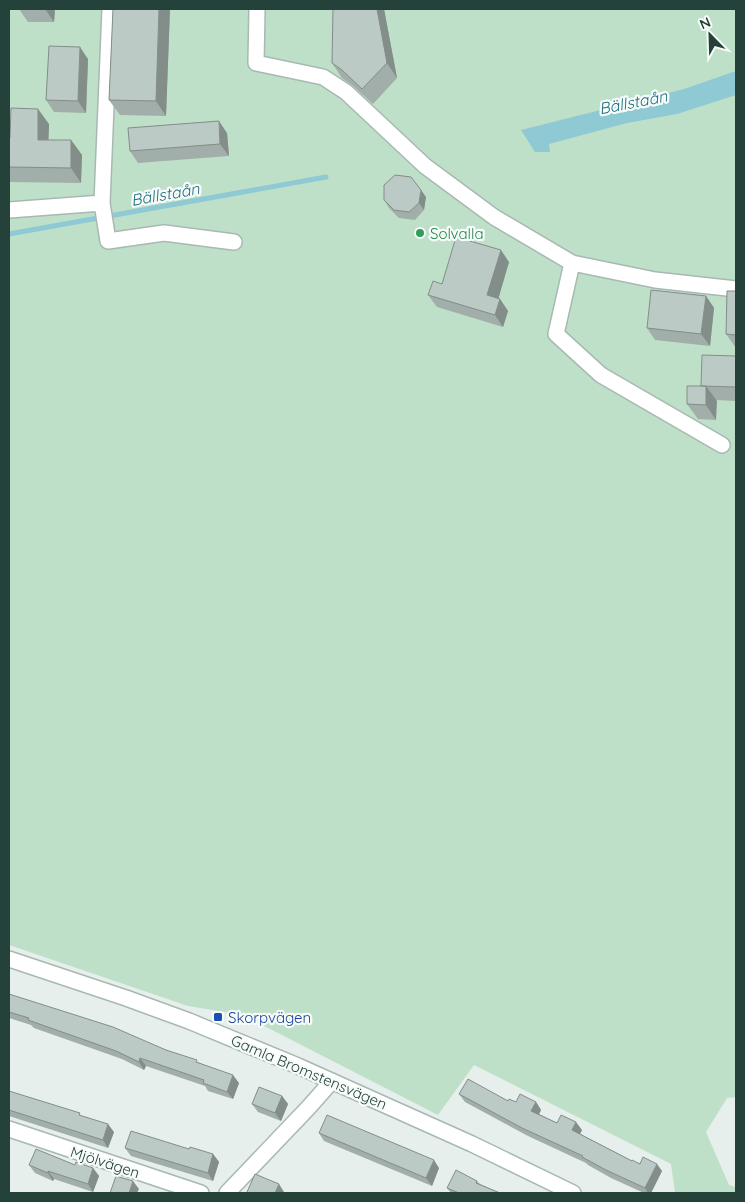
<svg xmlns="http://www.w3.org/2000/svg" width="745" height="1202" font-family="Quicksand,sans-serif">
  <rect width="100%" height="100%" fill="#e6efeb"/>
  <!-- green -->
  <path fill="#bfe0c8" d="M9,9h727v1088l-9,1 -21,34 23,53 7,2v6h-61l-4,-29 -197,-99 -36,50 -195,-100 -55,-9 -179,-61z"/>
  <!-- water -->
  <path fill="#8ec9d4" d="M736,71v24l-59,19 -50,9 -78,21 1,8h-15l-14,-22 163,-41z"/>
  <g fill="none" stroke-linecap="round" stroke-linejoin="round">
    <!-- stream -->
    <path stroke="#8ec9d4" stroke-width="5" d="M9,234l317,-57"/>
    <defs>
      <path id="minor" d="M110,9l-8,194 6,38 56,-8 70,9
        M257,9l-1,54 67,14 23,15 79,74 69,51 78,46 83,17 81,9
        M9,210l93,-7
        M572,263l-16,71 45,41 121,70
        M9,959l117,39 63,23 109,45 174,78 101,49
        M9,1129l192,64
        M227,1193l82,-86 23,-26"/>
    </defs>
    <!-- minor casing -->
    <use href="#minor" stroke="#a8b8b2" stroke-width="18"/>
    <!-- minor -->
    <use href="#minor" stroke="#fff" stroke-width="15"/>
  </g>
  <!-- wall -->
  <path fill="#a1aea9" d="M19,9h36l-1,13h-26z
    M113,9h57l-4,107 -46,-1 -11,-15z
    M333,9h51l13,69 -24,26 -21,-19 -10,-7 -10,-15z
    M88,59l-2,54 -32,-1 -8,-12z
    M49,124l-1,16h23l11,15 -1,28 -72,-1v-44z
    M227,133l2,23 -91,7 -8,-12z
    M426,197l-2,13 -9,10 -16,-2 -10,-10 -5,-8z
    M509,262l-11,36 2,1 8,12 -5,16 -66,-20 -9,-12 14,-11z
    M736,291v57l-10,-14z
    M706,296l8,12 -4,38 -55,-6 -8,-12z
    M736,356v45l-20,-1v20l-18,-1 -11,-15 14,-18z
    M9,994l157,56 34,13 39,20 -6,16 -25,-8 -3,-5 -59,-20 -2,4 -22,-11 -88,-31 -3,-3 -22,-7z
    M9,1091l73,25 32,16 -6,16 -99,-32z
    M459,1094l49,7 8,1h20l5,8 -2,4 18,9 25,7 -2,4 52,27 30,10 -11,22h-7l-33,-15 -23,-13 -2,-2 -58,-27 -63,-34z
    M282,1096l6,8 -7,17 -23,-9 -6,-8z
    M319,1133l120,35 -7,18 -108,-45z
    M125,1148l64,1 24,5 6,8 -6,19 -82,-25z
    M29,1165h46l18,3 6,8 -6,16 -39,-13 -1,2 -18,-8z
    M477,1181l3,3 20,9h-49l-4,-5z"/>
  <!-- shaded-wall -->
  <path fill="#838d89" d="M45,9h10l-1,13z
    M159,9h11l-4,107 -10,-15z
    M377,9h7l13,69 -10,-15z
    M80,47l8,12 -2,54 -8,-12z
    M38,109l11,15 -1,31 -10,-15z
    M219,121l8,12 2,23 -9,-12z
    M71,140l11,15 -1,28 -10,-15z
    M421,190l5,7 -2,13 -5,-7z
    M501,250l8,12 -13,45 -9,-12z
    M706,296l8,12 -4,38 -9,-12z
    M500,299l8,12 -5,16 -8,-12z
    M706,386l11,15 -1,19 -10,-15z
    M140,1058l6,8 -2,4 -5,-8z
    M233,1075l6,8 -6,16 -6,-7z
    M282,1096l6,8 -7,17 -6,-8z
    M536,1102l5,8 -4,8 -6,-7z
    M576,1122l6,8 -4,8 -6,-8z
    M108,1124l6,8 -6,16 -5,-8z
    M213,1154l6,8 -6,19 -5,-8z
    M434,1160l5,8 -7,18 -6,-8z
    M657,1164l5,7 -11,22h-3l-3,-5z
    M93,1168l6,8 -6,16 -5,-8z
    M48,1171l6,8 -1,2 -5,-8z
    M133,1181l6,8 -2,4h-8z
    M279,1184l5,8v1h-9z"/>
  <!-- building -->
  <path fill="#bbcac4" stroke="#838d89" d="M113,9h46l-3,92 -47,-1z
    M333,9h44l10,54 -25,26 -20,-19 -10,-7z
    M49,46l31,1 -2,54 -32,-1z
    M11,108l27,1v31h33v28l-62,-1v-29h1z
    M219,121l1,23 -90,7 -2,-23z
    M395,175l16,2 10,13 -2,13 -10,9 -15,-2 -10,-10v-15z
    M456,237l45,13 -14,45 13,4 -5,16 -67,-20 5,-14 9,3z
    M651,290l55,6 -5,38 -54,-6z
    M727,291h9v44l-10,-1z
    M702,355l34,1v31l-35,-1z
    M687,386h19v19l-19,-1z
    M9,994l104,33 53,23 31,10 -1,2 37,13 -6,17 -24,-9 1,-3 -64,-22 -1,4 -23,-11 -88,-31 1,-2 -20,-6z
    M468,1079l40,22 1,-2 7,3 4,-8 16,8 -5,9 26,12 4,-8 15,7 -4,8 60,31v-1l8,4 3,-7 14,7 -12,24 -39,-18 -24,-13 1,-1 -61,-28 -63,-34z
    M259,1087l23,9 -7,17 -23,-9z
    M9,1091l71,22 -1,2 29,9 -5,16 -94,-30z
    M327,1115l107,45 -8,18 -107,-45z
    M131,1131l58,18 1,-2 23,7 -5,19 -83,-25z
    M36,1149l39,16 1,-3 17,6 -5,16 -40,-13v2l-19,-8z
    M456,1170l21,11 -1,2 24,10h-41l-12,-5z
    M255,1174l24,10 -4,9h-25l-3,-1z
    M116,1176l17,5 -4,12h-19z"/>
  <!-- markers -->
  <circle fill="#2e9e5b" stroke="#f7fbf9" stroke-width="2" cx="420" cy="233" r="5"/>
  <rect fill="#1a4fb4" stroke="#f7fbf9" stroke-width="2" x="213" y="1012" width="10" height="10" rx="2.5"/>
  <g text-anchor="middle" dominant-baseline="central" stroke-width="4.5" stroke-linejoin="round" paint-order="stroke">
    <!-- leisure labels -->
    <g font-size="15" fill="#27864d" stroke="#f7fbf9" text-anchor="start">
      <text x="430" y="233">Solvalla</text>
    </g>
    <!-- transit labels -->
    <g font-size="15" fill="#164399" stroke="#f7fbf9" text-anchor="start">
      <text x="228" y="1017">Skorpvägen</text>
    </g>
    <!-- street labels -->
    <g font-size="15" fill="#24423a" stroke="#f7fbf9">
      <text transform="translate(309 1072) rotate(23)">Gamla Bromstensvägen</text>
      <text transform="translate(105 1162) rotate(18)">Mjölvägen</text>
    </g>
    <!-- water labels -->
    <g font-size="16" font-style="italic" fill="#1c6f80" stroke="#f7fbf9">
      <text transform="translate(633 102) rotate(-11)">Bällstaån</text>
      <text transform="translate(165 194) rotate(-10)">Bällstaån</text>
    </g>
  </g>
  <!-- border -->
  <rect width="745" height="1202" fill="none" stroke="#24423a" stroke-width="20"/>
  <!-- north arrow -->
  <g transform="translate(710 35) rotate(337)" stroke="#f7fbf9" stroke-width="4" paint-order="stroke">
  <path d="M0-4L9 19L0 12L-9 19Z" fill="#24423a"/>
  <text y="-8" font-size="14" font-weight="bold" text-anchor="middle" fill="#24423a">N</text>
  </g>
</svg>
